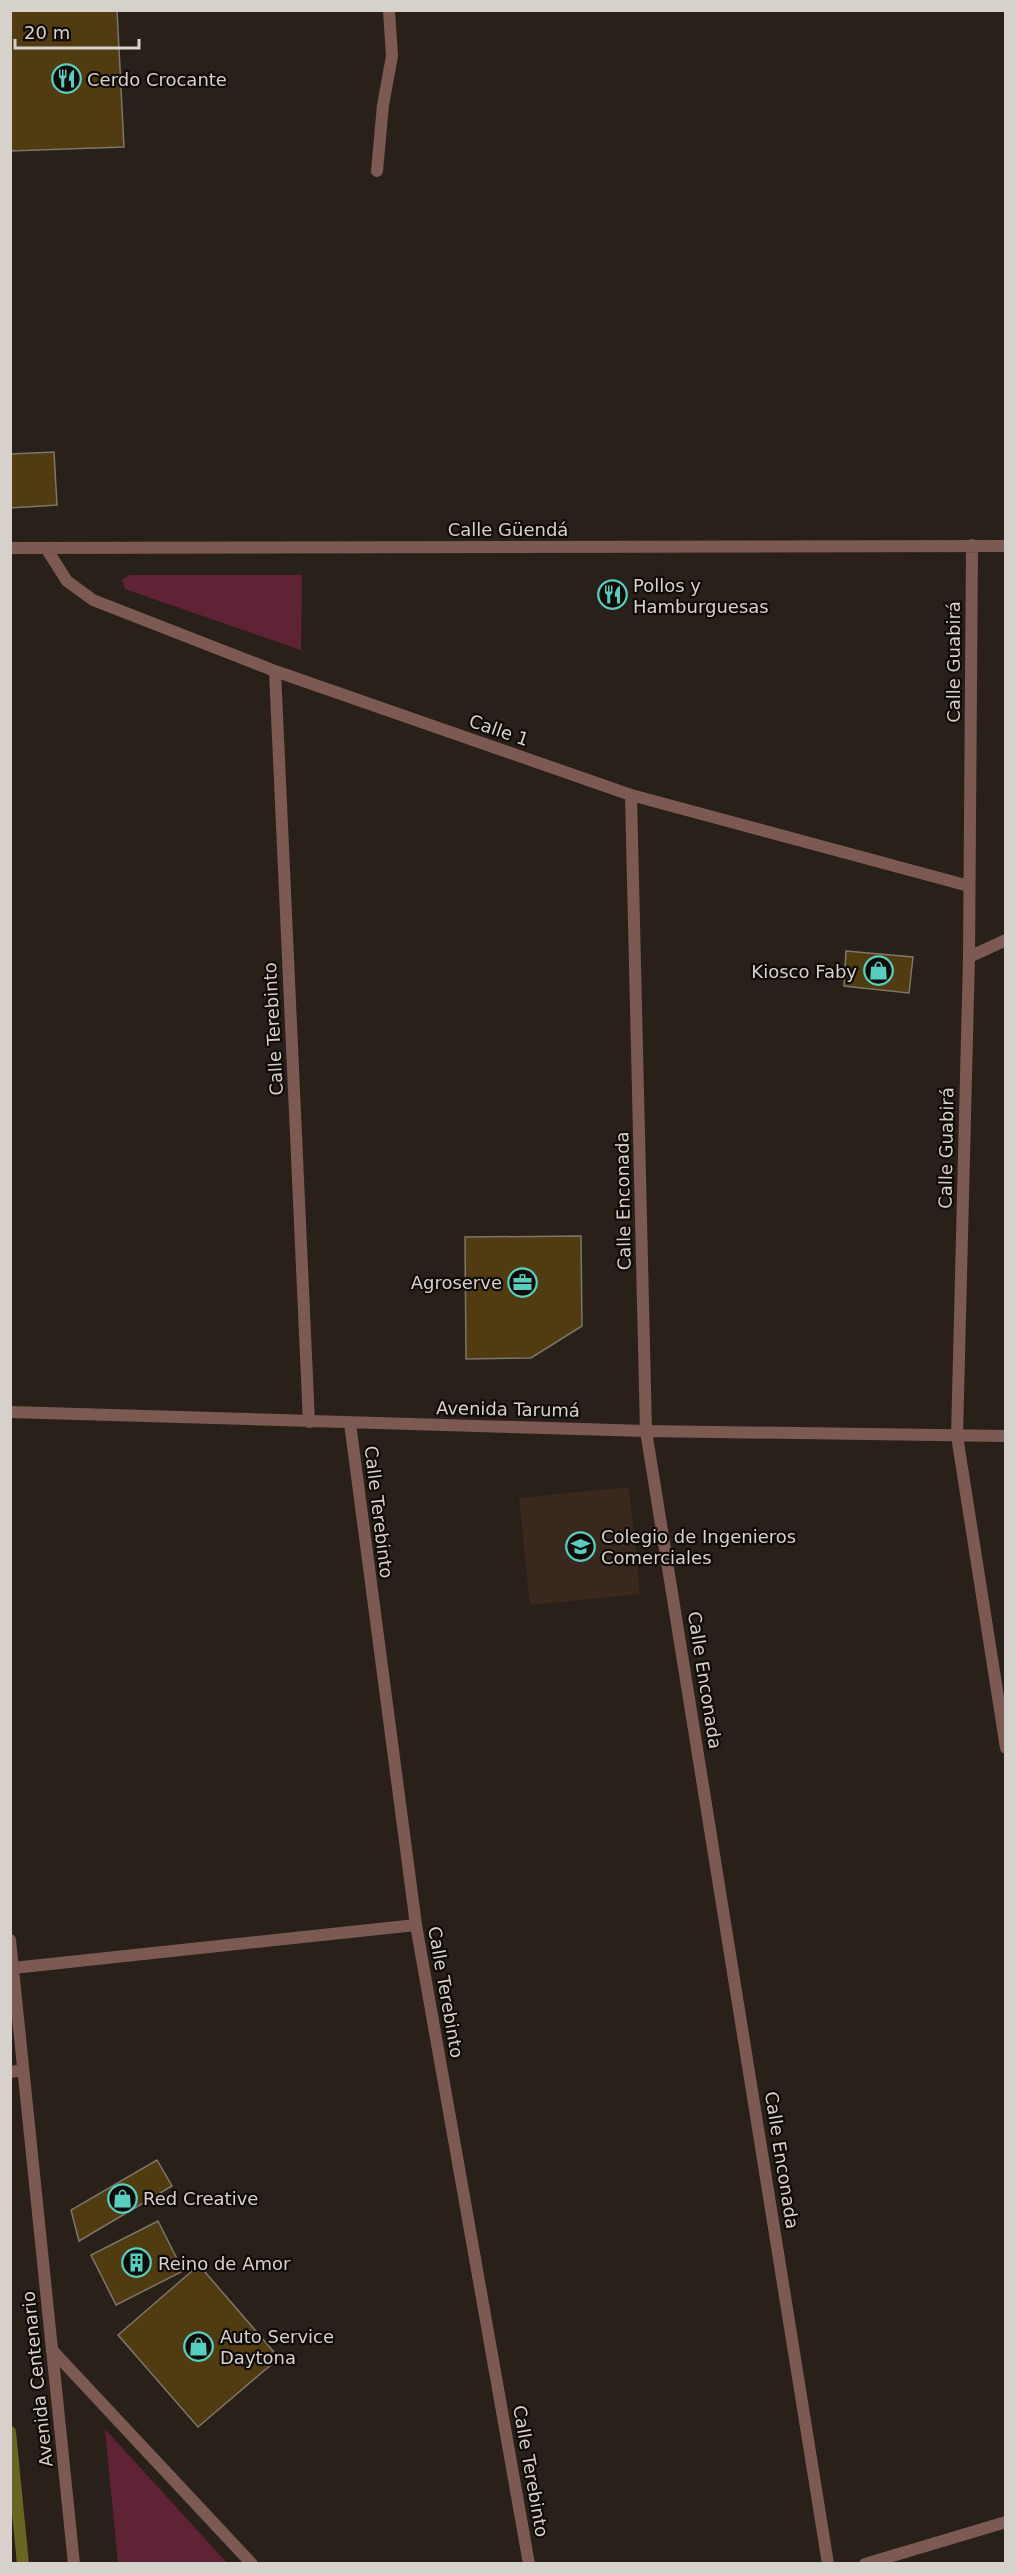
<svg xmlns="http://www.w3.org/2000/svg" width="1016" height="2574" font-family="'DejaVu Sans',sans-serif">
  <rect width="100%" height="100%" fill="#2a201a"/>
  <!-- built -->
  <path fill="#38281e" d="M629,1487l11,107 -110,11 -11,-107z"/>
  <!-- green -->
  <path fill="#602336" d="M130,575h172l-1,75 -176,-61 -3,-9z
    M105,2429l122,134h-109z"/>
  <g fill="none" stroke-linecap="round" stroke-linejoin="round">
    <!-- stream -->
    <path stroke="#696523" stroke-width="12" d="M10,2432l13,132"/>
  </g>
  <!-- building -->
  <path fill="#513b10" stroke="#7d766b" stroke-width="1.5" d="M10,10h107l7,137 -114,4z
    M54,452l3,53 -47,3v-54z
    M846,951l67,6 -4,36 -65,-7z
    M581,1236l1,90 -51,32 -65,1 -1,-122z
    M157,2160l15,26 -93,55 -8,-31z
    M158,2221l25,50 -67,34 -25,-50z
    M199,2265l80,93 -81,69 -80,-92z"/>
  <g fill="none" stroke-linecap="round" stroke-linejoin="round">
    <!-- service -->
    <path stroke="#7d5953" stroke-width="12" d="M377,171l6,-66 9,-49 -3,-46
      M10,2072l13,-2"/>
    <!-- pedestrian -->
    <path stroke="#7d5953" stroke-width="12" d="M13,1968l403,-43"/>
    <!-- minor -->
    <path stroke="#7d5953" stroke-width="12" d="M972,545l-3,412 -12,479 49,312
      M10,548l996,-2
      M46,548l21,33 26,19 182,71 356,124 338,91
      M275,671l34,751
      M631,795l15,636 182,1133
      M969,957l37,-17
      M10,1412l636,19 360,5
      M350,1423l66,502 113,639
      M52,2350l200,214
      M865,2564l141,-42"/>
    <!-- tertiary -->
    <path stroke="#7d5953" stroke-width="12" d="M10,1940l64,624"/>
  </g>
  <!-- icons -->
  <defs>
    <symbol id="restaurant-ring" viewBox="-11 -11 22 22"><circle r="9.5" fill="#100b08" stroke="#59cebe" stroke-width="1.5"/><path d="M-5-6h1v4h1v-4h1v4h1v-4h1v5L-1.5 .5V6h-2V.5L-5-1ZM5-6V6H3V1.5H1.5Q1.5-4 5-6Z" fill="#59cebe"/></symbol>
    <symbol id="shop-ring" viewBox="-11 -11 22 22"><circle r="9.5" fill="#100b08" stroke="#59cebe" stroke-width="1.5"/><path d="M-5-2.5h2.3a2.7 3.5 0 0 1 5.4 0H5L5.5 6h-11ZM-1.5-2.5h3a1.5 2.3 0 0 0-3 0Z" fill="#59cebe"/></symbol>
    <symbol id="office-ring" viewBox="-11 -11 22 22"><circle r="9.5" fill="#100b08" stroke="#59cebe" stroke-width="1.5"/><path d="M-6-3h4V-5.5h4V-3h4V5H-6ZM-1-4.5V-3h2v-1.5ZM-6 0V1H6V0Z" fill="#59cebe"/></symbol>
    <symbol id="school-ring" viewBox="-11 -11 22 22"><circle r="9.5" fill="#100b08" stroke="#59cebe" stroke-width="1.5"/><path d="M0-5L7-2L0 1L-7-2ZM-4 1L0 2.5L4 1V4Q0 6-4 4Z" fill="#59cebe"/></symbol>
    <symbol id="building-ring" viewBox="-11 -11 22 22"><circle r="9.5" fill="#100b08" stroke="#59cebe" stroke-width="1.5"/><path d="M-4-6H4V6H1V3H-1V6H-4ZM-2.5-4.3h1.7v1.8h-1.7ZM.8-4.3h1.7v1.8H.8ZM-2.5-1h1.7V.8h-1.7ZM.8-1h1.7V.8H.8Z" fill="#59cebe"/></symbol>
  </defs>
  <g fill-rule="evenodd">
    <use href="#restaurant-ring" x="50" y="62" width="33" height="33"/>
    <use href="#restaurant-ring" x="596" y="578" width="33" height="33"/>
    <use href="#shop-ring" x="862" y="954" width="33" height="33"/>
    <use href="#office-ring" x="506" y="1266" width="33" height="33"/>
    <use href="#school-ring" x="564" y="1530" width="33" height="33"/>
    <use href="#shop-ring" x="106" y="2182" width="33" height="33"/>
    <use href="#building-ring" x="120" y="2246" width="33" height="33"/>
    <use href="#shop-ring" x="182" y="2330" width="33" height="33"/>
  </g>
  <g text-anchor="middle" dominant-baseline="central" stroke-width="4.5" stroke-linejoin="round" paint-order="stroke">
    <!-- poi labels -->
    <g font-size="18" fill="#d7d1cc" stroke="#100b08" text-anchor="start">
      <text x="87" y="79">Cerdo Crocante</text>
      <text x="633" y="585">Pollos y<tspan x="633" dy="21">Hamburguesas</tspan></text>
      <text x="857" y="971" text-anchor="end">Kiosco Faby</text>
      <text x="502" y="1282" text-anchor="end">Agroserve</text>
      <text x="601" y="1536">Colegio de Ingenieros<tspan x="601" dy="21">Comerciales</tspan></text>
      <text x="143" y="2198">Red Creative</text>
      <text x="158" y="2263">Reino de Amor</text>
      <text x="220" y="2336">Auto Service<tspan x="220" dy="21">Daytona</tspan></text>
    </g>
    <!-- street labels -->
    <g font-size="18" fill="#d7d1cc" stroke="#100b08">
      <text x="508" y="529">Calle Güendá</text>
      <text transform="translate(953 662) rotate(-90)">Calle Guabirá</text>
      <text transform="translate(499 730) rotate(19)">Calle 1</text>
      <text transform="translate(273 1029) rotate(-93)">Calle Terebinto</text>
      <text transform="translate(946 1148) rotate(-89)">Calle Guabirá</text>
      <text transform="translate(623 1201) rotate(-91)">Calle Enconada</text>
      <text transform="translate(508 1409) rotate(1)">Avenida Tarumá</text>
      <text transform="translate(379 1512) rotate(83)">Calle Terebinto</text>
      <text transform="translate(705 1680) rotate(81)">Calle Enconada</text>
      <text transform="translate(446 1992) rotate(80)">Calle Terebinto</text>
      <text transform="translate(782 2160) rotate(81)">Calle Enconada</text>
      <text transform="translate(37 2379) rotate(-96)">Avenida Centenario</text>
      <text transform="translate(531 2471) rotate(80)">Calle Terebinto</text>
    </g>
  </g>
  <!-- border -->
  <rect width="1016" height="2574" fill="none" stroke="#d7d1cc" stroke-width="24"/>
  <!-- scale -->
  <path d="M15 39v9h124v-9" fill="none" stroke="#d7d1cc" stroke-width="3"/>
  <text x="24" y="39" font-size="18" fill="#d7d1cc" stroke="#100b08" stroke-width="4.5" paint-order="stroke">20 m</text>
</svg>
